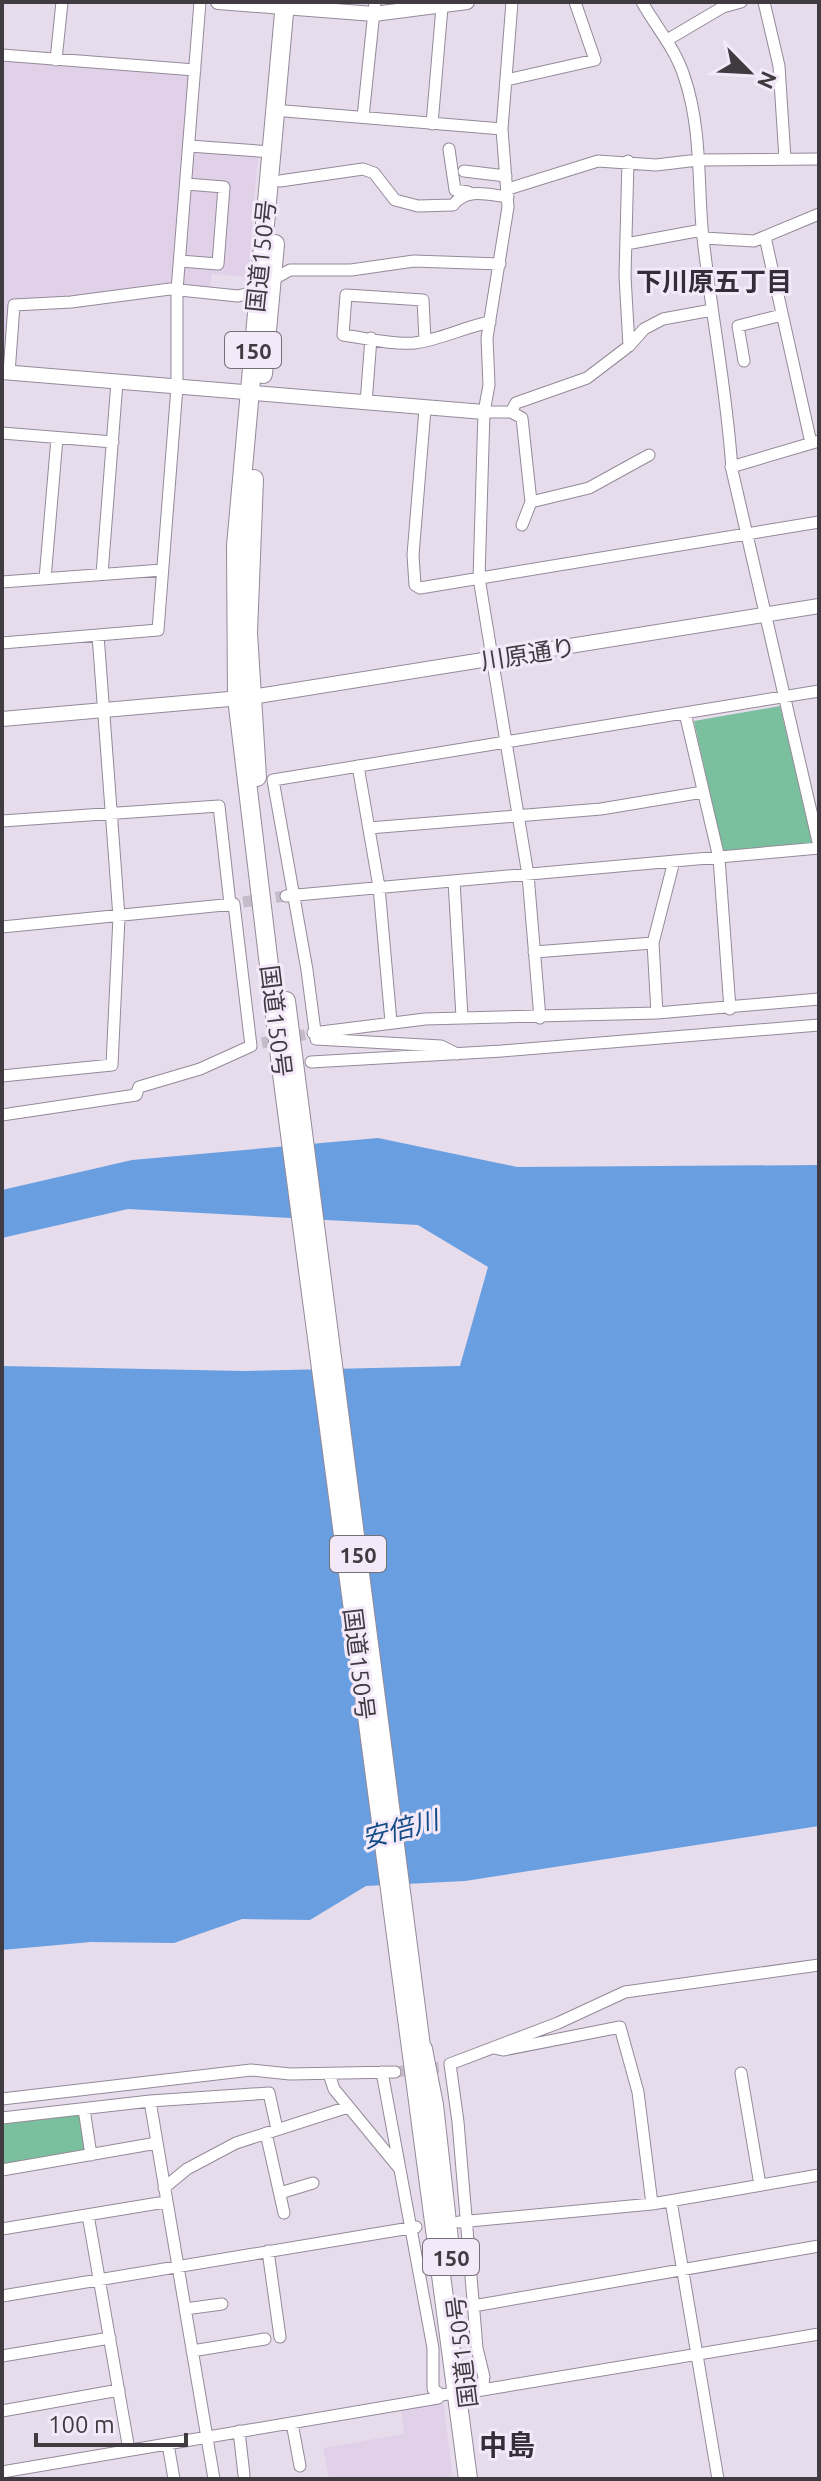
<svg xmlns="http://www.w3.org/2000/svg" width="821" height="2481" font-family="Ubuntu,'Noto Sans JP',sans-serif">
  <rect width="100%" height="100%" fill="#e6dcec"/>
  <!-- built -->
  <path fill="#e0d1e8" d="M2,61l188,15 -17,209 -111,13 -52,2 -5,69h-3z
    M195,151l63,5 -10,121 -36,-3 -2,14 -29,-3 11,-132z
    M443,2401l10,78h-124l-6,-31 81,-14 -3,-27z"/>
  <!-- green -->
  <path fill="#7ac09e" d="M780,706l33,139 -86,9 -5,-4 -28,-129z
    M82,2114l6,33 -4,5 -82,14v-45z"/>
  <!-- water -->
  <path fill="#699fe1" d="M378,1138l139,29 302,-2v661l-354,55 -99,5 -56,34 -68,-1 -68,24 -83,-1 -89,8v-584l242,5 216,-5 28,-99 -70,-42 -290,-16 -126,29v-48l130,-30z"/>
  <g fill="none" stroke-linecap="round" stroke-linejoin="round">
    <!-- minor-tunnel -->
    <path stroke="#c5bcca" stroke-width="11" stroke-dasharray="11 5.5" stroke-linecap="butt" d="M243,902l43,-6
      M262,1043l46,-9
      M395,2072l46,-5"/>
    <defs>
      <path id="minor" d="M642,2c14,25 33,46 42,74 17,49 14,101 18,152 8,81 25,161 30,242l87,376
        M764,2l15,64 6,93
        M667,40l56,-33 18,-5
        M2,55l193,15
        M56,60l6,-58
        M506,80l89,-20 -20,-58
        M285,111l217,18
        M363,117l12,-115
        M432,124l10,-117
        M189,146l83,6
        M449,149l6,41 13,2
        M628,161l-3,115 4,70
        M464,171l42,5
        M280,181l83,-12 11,4 21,27 23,6 35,-1c14,-18 35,-10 55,-8
        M508,189l90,-28 58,4 42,-5 121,-1
        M765,237l46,206
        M704,238l50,3 65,-27
        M626,244l76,-14
        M180,261l38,3 6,-77 -38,-3
        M272,280l18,-10h61l63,-9 86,3
        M425,340l-2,-40 -77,-5 -3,40c22,3 49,10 71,8 26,-3 50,-16 76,-21
        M744,361l-6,-35 44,-11
        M9,373l5,-68 57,-3 99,-13 68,7 20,-5
        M366,403l5,-65
        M425,409l-12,146 2,30 5,3 399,-66
        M484,412h27l11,6 9,84 -9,23
        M511,412l5,-9 71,-25 42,-32 15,-17 19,-10 49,-9
        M2,433l111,9
        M731,467l88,-26
        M531,502l58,-14 60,-33
        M102,574l15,-192
        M45,579l12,-141
        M2,582l160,-12
        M2,643l156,-13 19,-243v-97l23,-288
        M685,713l34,145 11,151
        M358,766l21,121 12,135
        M2,821l217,-15 11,98
        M369,828l232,-19 102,-17
        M454,881l8,136
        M286,896l533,-48
        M2,927l232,-23 17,142 -51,23 -61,18 -3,8 -134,20
        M534,952l119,-9
        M657,1013l-4,-70 21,-82
        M540,1018l-12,-143 -22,-133 313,-51
        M313,1033l112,-14 232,-6 162,-14
        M457,1054l-16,-8 -125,-7 -9,-69 -34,-190 233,-38 -27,-164 5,-166 5,-27 -2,-47 21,-131 -6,-78 10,-127
        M311,1062l191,-11 317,-26
        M2,1076l110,-11 7,-148 -21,-282
        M494,2048l9,2 117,-23 18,65 14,112
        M382,2072l51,276v41l8,6 8,-1
        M741,2073l19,112
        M329,2074l5,15 65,79
        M2,2099l249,-29 39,4 105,-2
        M150,2101l64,378
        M84,2109l7,46
        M2,2118l148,-17 119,-8 8,36
        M266,2133l18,80
        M2,2170l155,-27
        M164,2188l23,-19 49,-26 112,-36
        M280,2193l33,-10
        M671,2201l47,278
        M88,2215l41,235
        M459,2222l193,-18 167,-29
        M2,2229l163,-27
        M268,2251l12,86
        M2,2296l414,-69
        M473,2306l346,-60
        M185,2309l37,-5
        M192,2351l73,-12
        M2,2356l108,-18
        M482,2390l337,-56
        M465,2393l17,-3 2,-13 -7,-29 -19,-226 -8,-58 108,-41 67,-31 194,-27
        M2,2411l117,-21
        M292,2423l8,43
        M239,2431l5,44
        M168,2444l6,35
        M2,2472l436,-74 3,-3"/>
      <path id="tertiary" d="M218,2l156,12 93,-12
        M2,372l482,40
        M2,719l250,-22 567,-91"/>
      <path id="trunk" d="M285,2l-49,544 1,152 45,376 186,1405
        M263,374l12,-130
        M254,479l-6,154 9,144
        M286,1001l137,1061
        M423,2049l11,56 17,153"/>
    </defs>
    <!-- minor casing -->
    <use href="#minor" stroke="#948a99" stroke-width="13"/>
    <!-- tertiary casing -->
    <use href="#tertiary" stroke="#948a99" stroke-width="16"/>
    <!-- trunk casing -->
    <use href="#trunk" stroke="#948a99" stroke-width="20"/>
    <!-- minor -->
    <use href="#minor" stroke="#fff" stroke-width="11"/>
    <!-- tertiary -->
    <use href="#tertiary" stroke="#fff" stroke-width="14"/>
    <!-- trunk -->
    <use href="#trunk" stroke="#fff" stroke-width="18"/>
  </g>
  <g text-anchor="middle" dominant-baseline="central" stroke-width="6" stroke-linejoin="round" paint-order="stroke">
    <!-- shield labels -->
    <g fill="#f4e9f9" stroke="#756f78" stroke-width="2">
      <rect x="225" y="332" width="56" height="36" rx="6"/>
      <rect x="330" y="1536" width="56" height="36" rx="6"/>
      <rect x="423" y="2239" width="56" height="36" rx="6"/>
    </g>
    <g font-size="22" font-weight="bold" fill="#3f3b41">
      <text x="253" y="350">150</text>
      <text x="358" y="1554">150</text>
      <text x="451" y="2257">150</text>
    </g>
    <!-- street labels -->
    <g font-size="24" fill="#3f3b41" stroke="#f4e9f9">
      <text transform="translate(261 256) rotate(-84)">国道150号</text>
      <text transform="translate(528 654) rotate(-9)">川原通り</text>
      <text transform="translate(276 1021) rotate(83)">国道150号</text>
      <text transform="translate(359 1664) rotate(83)">国道150号</text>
      <text transform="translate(462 2352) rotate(-97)">国道150号</text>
    </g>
    <!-- neighbourhood labels -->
    <g font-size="26" font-weight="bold" fill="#352d39" stroke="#f4e9f9">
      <text x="714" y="281">下川原五丁目</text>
    </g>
    <!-- water labels -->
    <g font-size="26" font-style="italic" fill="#144c87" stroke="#f4e9f9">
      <text transform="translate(400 1829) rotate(-15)">安倍川</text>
    </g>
    <!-- quarter labels -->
    <g font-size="28" font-weight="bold" fill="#352d39" stroke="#f4e9f9">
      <text x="507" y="2444">中島</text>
    </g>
  </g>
  <!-- border -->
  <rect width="821" height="2481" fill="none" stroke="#3f3b41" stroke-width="8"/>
  <!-- north arrow -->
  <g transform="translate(749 72) rotate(114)" stroke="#f4e9f9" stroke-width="6" paint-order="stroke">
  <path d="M0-6L14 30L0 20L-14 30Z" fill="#3f3b41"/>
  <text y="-12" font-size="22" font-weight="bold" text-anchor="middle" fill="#3f3b41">N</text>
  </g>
  <!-- scale -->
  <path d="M36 2433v12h150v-12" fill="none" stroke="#3f3b41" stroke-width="4"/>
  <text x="48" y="2433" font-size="24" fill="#3f3b41" stroke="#f4e9f9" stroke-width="6" paint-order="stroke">100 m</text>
</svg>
